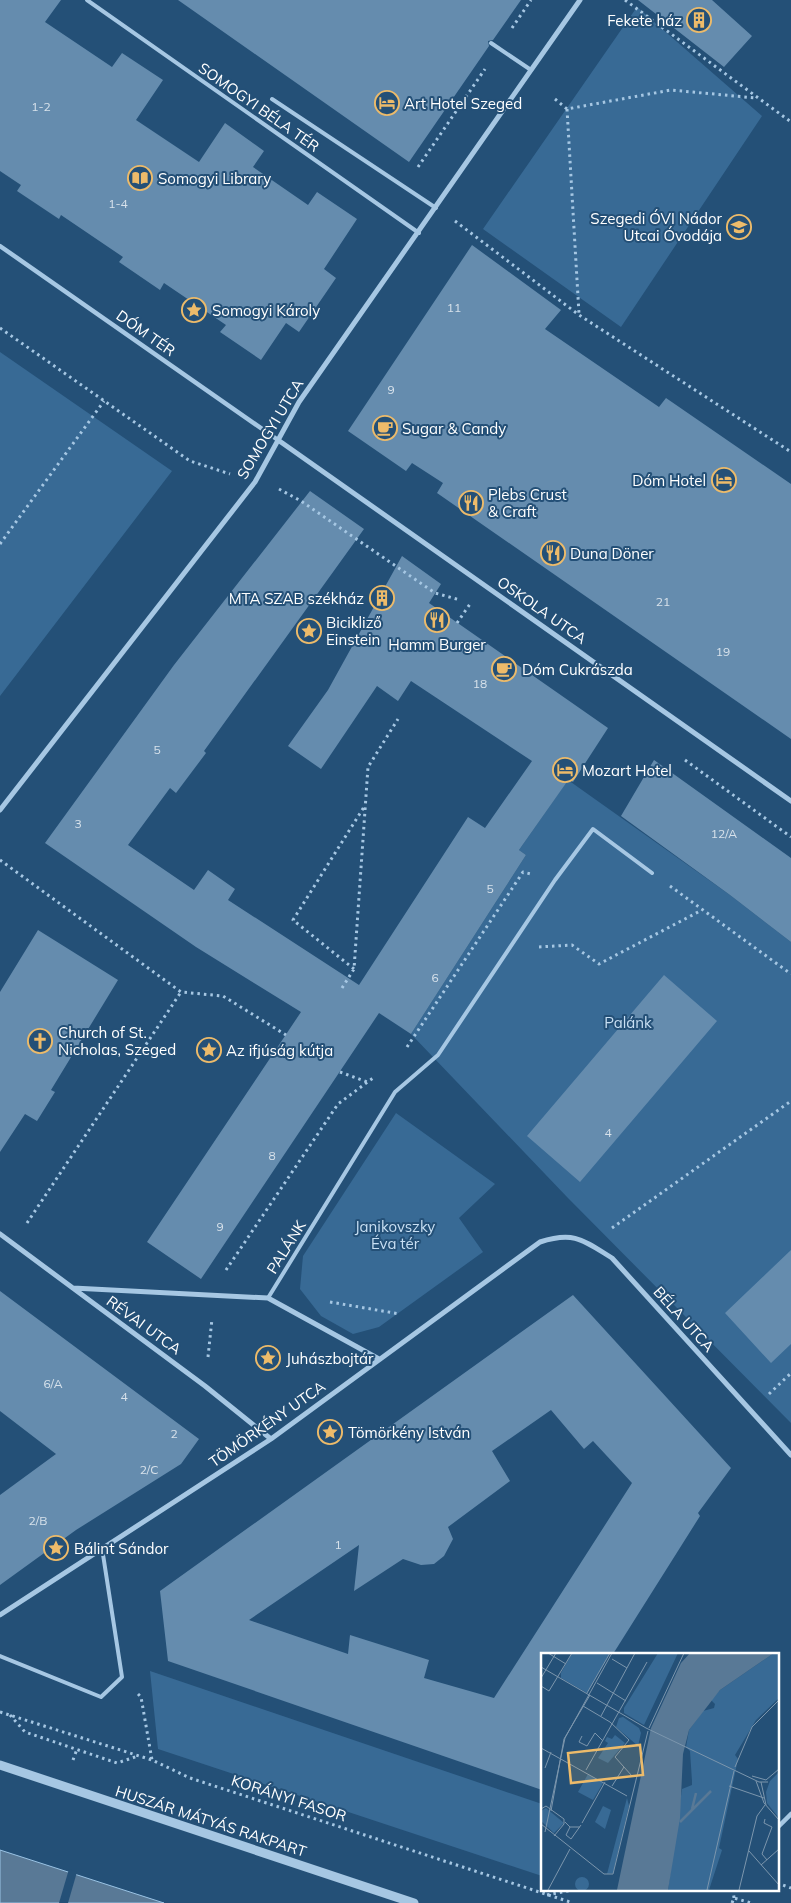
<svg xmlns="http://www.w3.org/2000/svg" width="791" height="1903" font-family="Mulish,sans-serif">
  <rect width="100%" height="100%" fill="#245077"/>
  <!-- green -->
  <path fill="#386a95" d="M637,7l125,109 -141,211 -138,-98z
    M0,352l172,119 -172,225z
    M568,780l162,115 61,47v481l-224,-226 -156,-163 115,-179 -7,-5z
    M396,1113l99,71 -36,34 24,34 -104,75 -26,7 -32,-18 -21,-27 3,-33z
    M150,1671l392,133v72l-384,-127z"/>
  <!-- water -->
  <path fill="#597996" stroke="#9ac3e4" d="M0,1850l164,53h-164z"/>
  <!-- pier -->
  <path fill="#245077" d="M69,1869l8,3 -9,31h-9z"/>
  <!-- building -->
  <path fill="#658cae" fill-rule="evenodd" d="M0,0h61l-16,22 67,45 10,-14 41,27 -27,40 63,42 26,-39 39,28 -11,16 55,38 9,-13 40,27 -33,50 12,9 -37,54 -13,-9 -25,37 -41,-28 6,-7 -62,-42 -4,7 -41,-28 4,-5 -62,-42 -2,4 -42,-28 4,-6 -21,-14z
    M178,0h343l-28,40 -5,1 1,5 -80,116z
    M638,0h74l40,36 -28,31z
    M472,245l89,65 -16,19 114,78 7,-9 125,86v255l-354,-246 6,-10 -31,-20 -6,8 -58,-40z
    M310,491l54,38 -160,222 2,2 -30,40 -6,-5 -42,57 66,45 14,-20 27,19 -7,11 131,85 109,-168 17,11 47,-67 -121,-80 -13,20 -21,-15 -56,83 -33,-23 40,-56 74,-134 39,28 -12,19 179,125 -35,54 -4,-3 -50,71 7,5 -115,179 -32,-21 -178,266 -54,-37 154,-230 -105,-65 -151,-104 129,-178z
    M654,760l137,98v84l-61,-47 -109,-79z
    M38,930l80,50 -67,110 4,2 -18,29 -12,-7 -25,38v-160z
    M664,975l53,46 -137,161 -53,-46z
    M791,1250v94l-20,19 -46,-50z
    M0,1291l199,148 -18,25 -105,66 -76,55v-90l56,-41 -56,-43z
    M573,1295l158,173 -33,45 2,3 -87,138h-71v136l-374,-129 -8,-70zM551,1410l33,39 9,-8 39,42 -138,215 -70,-20 5,-18 -79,-25 -2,19 -99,-34 110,-75 -5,46 49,-32 18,6 13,-1 10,-8 9,-17 -5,-12 62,-46 -18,-30z"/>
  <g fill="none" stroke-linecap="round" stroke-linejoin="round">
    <!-- path -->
    <path stroke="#a6c7e3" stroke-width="3" stroke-dasharray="2.5 4" stroke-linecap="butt" d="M625,0l166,122
      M512,28l19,-28
      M555,99l12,10 104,-19 85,8
      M567,109l12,205
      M418,167l67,-98
      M455,221l124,94 212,137
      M0,328l190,133 40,13
      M279,489l22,12 134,92 25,7
      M0,544l104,-143
      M457,623l13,-19
      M685,760l106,77
      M0,860l181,132 42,4 63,39
      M670,886l121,88
      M539,947l33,-2 27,19 103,-54
      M354,969l-61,-49 71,-113
      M342,988l12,-19 14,-202 30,-48
      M407,1047l116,-175 8,2
      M340,1072l30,11
      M27,1223l154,-231
      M612,1228l179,-127
      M226,1270l112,-166 35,-26
      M330,1302l70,12
      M208,1357l4,-38
      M769,1394l22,-21
      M138,1694l3,3 11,63
      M0,1712l152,48 38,18 383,125
      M10,1715l15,17 92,31 21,-7
      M73,1760l4,-11
      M777,1883l14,5
      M733,1889l1,9
      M547,1895l26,-5 87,-1
      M732,1903l2,-5 17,5"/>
    <!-- service -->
    <path stroke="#a6c7e3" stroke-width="4" d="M87,0l332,233
      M491,43l40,27
      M272,99l164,109
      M268,1298l127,-206 43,-37 117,-175 38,-51 59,44
      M0,1656l101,41 21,-20 -20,-129"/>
    <!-- pedestrian -->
    <path stroke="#a6c7e3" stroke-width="4.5" d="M0,246l278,194
      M777,1828l14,-14"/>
    <!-- minor -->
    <path stroke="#a6c7e3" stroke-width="5" d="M278,440l513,361
      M0,810l255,-328 44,-80 281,-402
      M0,1234l205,152 66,53
      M73,1288l195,10 111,61
      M0,1615l271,-176 269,-197c34,-11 43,-2 72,16l179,197"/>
    <!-- tertiary -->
    <path stroke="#a6c7e3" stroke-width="9" d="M0,1765l414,138"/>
  </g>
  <!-- icons -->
  <defs>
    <symbol id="building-ring" viewBox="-11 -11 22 22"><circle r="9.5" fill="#245077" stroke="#edbb6a" stroke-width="1.5"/><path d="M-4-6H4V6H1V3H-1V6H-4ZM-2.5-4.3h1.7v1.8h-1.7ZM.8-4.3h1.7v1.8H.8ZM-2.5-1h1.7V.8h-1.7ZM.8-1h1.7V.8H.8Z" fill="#edbb6a"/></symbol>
    <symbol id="hotel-ring" viewBox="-11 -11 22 22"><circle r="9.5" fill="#245077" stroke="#edbb6a" stroke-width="1.5"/><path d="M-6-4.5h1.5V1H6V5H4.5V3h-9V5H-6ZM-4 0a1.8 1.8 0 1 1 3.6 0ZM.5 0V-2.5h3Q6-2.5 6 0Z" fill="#edbb6a"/></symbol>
    <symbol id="library-ring" viewBox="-11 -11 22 22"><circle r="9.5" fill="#245077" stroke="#edbb6a" stroke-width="1.5"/><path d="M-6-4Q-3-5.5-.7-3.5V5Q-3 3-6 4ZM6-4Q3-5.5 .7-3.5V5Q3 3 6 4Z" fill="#edbb6a"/></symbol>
    <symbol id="school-ring" viewBox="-11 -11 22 22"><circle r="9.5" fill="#245077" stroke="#edbb6a" stroke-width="1.5"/><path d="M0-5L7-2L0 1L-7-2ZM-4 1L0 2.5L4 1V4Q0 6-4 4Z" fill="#edbb6a"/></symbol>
    <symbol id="sight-ring" viewBox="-11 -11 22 22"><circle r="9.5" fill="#245077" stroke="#edbb6a" stroke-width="1.5"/><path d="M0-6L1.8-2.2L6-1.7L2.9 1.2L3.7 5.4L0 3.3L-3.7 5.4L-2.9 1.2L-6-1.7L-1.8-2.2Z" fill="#edbb6a"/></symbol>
    <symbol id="cafe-ring" viewBox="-11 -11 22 22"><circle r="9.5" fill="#245077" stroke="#edbb6a" stroke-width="1.5"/><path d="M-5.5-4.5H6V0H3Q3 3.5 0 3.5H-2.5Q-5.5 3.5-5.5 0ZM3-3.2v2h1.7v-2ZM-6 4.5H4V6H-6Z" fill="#edbb6a"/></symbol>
    <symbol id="restaurant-ring" viewBox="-11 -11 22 22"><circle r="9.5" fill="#245077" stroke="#edbb6a" stroke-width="1.5"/><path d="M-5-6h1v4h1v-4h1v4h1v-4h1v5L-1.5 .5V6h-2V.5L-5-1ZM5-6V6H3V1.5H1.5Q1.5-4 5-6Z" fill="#edbb6a"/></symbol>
    <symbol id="church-ring" viewBox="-11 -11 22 22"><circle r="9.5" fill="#245077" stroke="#edbb6a" stroke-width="1.5"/><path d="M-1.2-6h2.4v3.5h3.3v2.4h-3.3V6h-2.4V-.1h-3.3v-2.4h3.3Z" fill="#edbb6a"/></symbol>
  </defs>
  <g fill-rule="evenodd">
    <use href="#building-ring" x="685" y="6" width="28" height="28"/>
    <use href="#hotel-ring" x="373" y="89" width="28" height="28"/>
    <use href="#library-ring" x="126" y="164" width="28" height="28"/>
    <use href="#school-ring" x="725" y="213" width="28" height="28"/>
    <use href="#sight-ring" x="180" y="296" width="28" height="28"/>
    <use href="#cafe-ring" x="371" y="414" width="28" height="28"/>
    <use href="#hotel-ring" x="710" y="466" width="28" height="28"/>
    <use href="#restaurant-ring" x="457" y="489" width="28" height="28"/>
    <use href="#restaurant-ring" x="539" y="539" width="28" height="28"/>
    <use href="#building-ring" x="368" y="584" width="28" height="28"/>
    <use href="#restaurant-ring" x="423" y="606" width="28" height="28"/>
    <use href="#sight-ring" x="295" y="617" width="28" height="28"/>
    <use href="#cafe-ring" x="490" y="655" width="28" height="28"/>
    <use href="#hotel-ring" x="551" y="756" width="28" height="28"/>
    <use href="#church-ring" x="26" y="1027" width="28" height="28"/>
    <use href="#sight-ring" x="195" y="1036" width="28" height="28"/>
    <use href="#sight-ring" x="254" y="1344" width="28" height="28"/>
    <use href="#sight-ring" x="316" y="1418" width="28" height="28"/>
    <use href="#sight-ring" x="42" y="1534" width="28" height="28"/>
  </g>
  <g text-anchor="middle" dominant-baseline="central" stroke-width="4" stroke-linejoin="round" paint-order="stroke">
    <!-- number labels -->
    <g font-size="12" fill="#d8e2eb">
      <text x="41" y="106">1-2</text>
      <text x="118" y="203">1-4</text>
      <text x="454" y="307">11</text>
      <text x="391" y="389">9</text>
      <text x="663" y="601">21</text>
      <text x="723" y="651">19</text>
      <text x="480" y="683">18</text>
      <text x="157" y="749">5</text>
      <text x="78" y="823">3</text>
      <text x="724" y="833">12/A</text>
      <text x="490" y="888">5</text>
      <text x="435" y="977">6</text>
      <text x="608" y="1132">4</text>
      <text x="272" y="1155">8</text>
      <text x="220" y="1226">9</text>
      <text x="53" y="1383">6/A</text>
      <text x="124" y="1396">4</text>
      <text x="174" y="1433">2</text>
      <text x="149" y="1469">2/C</text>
      <text x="38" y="1520">2/B</text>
      <text x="338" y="1544">1</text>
    </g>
    <!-- poi labels -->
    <g font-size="15" fill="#fff" stroke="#245077" text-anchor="start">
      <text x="682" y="20" text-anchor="end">Fekete ház</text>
      <text x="404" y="103">Art Hotel Szeged</text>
      <text x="158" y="178">Somogyi Library</text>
      <text x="722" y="218" text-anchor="end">Szegedi ÓVI Nádor<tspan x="722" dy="17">Utcai Óvodája</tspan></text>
      <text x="212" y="310">Somogyi Károly</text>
      <text x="402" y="428">Sugar &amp; Candy</text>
      <text x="706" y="480" text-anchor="end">Dóm Hotel</text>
      <text x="488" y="494">Plebs Crust<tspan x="488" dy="17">&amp; Craft</tspan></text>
      <text x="570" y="553">Duna Döner</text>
      <text x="364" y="598" text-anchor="end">MTA SZAB székház</text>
      <text x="326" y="622">Bicikliző<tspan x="326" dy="17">Einstein</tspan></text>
      <text x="437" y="644" text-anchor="middle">Hamm Burger</text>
      <text x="522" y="669">Dóm Cukrászda</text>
      <text x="582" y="770">Mozart Hotel</text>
      <text x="58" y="1032">Church of St.<tspan x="58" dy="17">Nicholas, Szeged</tspan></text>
      <text x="226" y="1050">Az ifjúság kútja</text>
      <text x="286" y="1358">Juhászbojtár</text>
      <text x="348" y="1432">Tömörkény István</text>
      <text x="74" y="1548">Bálint Sándor</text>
    </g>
    <!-- street labels -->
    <g font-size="15" fill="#fff" stroke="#245077">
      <text transform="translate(259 107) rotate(35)">SOMOGYI BÉLA TÉR</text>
      <text transform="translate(146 333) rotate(35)">DÓM TÉR</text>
      <text transform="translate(270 429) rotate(-59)">SOMOGYI UTCA</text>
      <text transform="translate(542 610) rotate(35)">OSKOLA UTCA</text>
      <text transform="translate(286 1247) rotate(-58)">PALÁNK</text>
      <text transform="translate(684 1319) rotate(48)">BÉLA UTCA</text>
      <text transform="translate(144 1325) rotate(36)">RÉVAI UTCA</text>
      <text transform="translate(267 1424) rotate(-35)">TÖMÖRKÉNY UTCA</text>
      <text transform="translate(289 1798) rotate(18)">KORÁNYI FASOR</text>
      <text transform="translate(211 1821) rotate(18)">HUSZÁR MÁTYÁS RAKPART</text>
    </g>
    <!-- park labels -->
    <g font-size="15" fill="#c8dff3" stroke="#245077">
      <text x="628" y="1022">Palánk</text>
      <text x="395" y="1226">Janikovszky<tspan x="395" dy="17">Éva tér</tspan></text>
    </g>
  </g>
  <!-- overview -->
  <g transform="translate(541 1653)">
    <rect width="238" height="238" fill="#245077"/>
    <path d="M31,0h38l-23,40 -26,-15v-5zM117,0h20l-34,72 -20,-12v-5zM233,0h4v46l-22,21 -21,35 3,4 -19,89 3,2 -13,40h-41l14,-101 10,-4v-4l-2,-30 -4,-4 3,-17 14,-19 11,-3 1,-4 -4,-4 9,-10zM82,64l16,11 2,5 -3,13 -22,-19 3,-9zM74,82l10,8 -17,20 -10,-5 10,-15 -3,-2 2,-4 5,2zM237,120v44l-11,-14 -1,-11 4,-11zM47,121l15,9 -10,17 -15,-8zM86,145l2,8 -16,67 -6,1zM62,153l8,4 -6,19 -10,-7zM5,155l18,15 -10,10 -13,-12v-10zM34 231a7 7 0 1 1 14 0a7 7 0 1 1-14 0Z" fill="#386a95"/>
    <path d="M149,0h84l-54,37 -31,40 -6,24 -3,64 -12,72h-51l34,-162 30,-65z" fill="#597996"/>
    <path fill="none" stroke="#597996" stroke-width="2.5" d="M151,156l4,-16M139,169l31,-31"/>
    <path fill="none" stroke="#7c96ad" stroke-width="1" d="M7,0l18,11M71,6l15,9M0,14l105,61 113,54h9M0,25l15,-25M56,30l29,18M0,33l8,5 23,-38M46,40l23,-40M42,53l27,16 19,18 -14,17 17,19M60,63l34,-63M108,75l35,-75M41,83l-3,6 8,4 8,-13 8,8M0,95l86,48M194,114l17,-40 27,-27M4,115l6,-16M45,117l61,-108M211,123l14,4 13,-11M215,128l8,22 15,17M220,129l5,23M71,133l12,-19M188,133l35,12M0,156l5,-3 18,13v5l-10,12M10,158l13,-72 26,-44M224,166l-1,4 8,4 -10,27 5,6M24,169l5,5h10M41,170l23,-41M0,171l63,50h9l35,-143M29,174l-4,8 5,4 10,-14M4,179l20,-94 47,-85M208,198l30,34M220,212l18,-16M7,237l22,-41M166,237l27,-119M198,237l18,-74 8,-11"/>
    <path fill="#edbb6a" fill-opacity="0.15" stroke="#edbb6a" stroke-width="2.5" d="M99,92l3,30 -72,8 -3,-30z"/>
    <rect width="238" height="238" fill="none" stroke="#fff" stroke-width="2.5"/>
  </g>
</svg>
